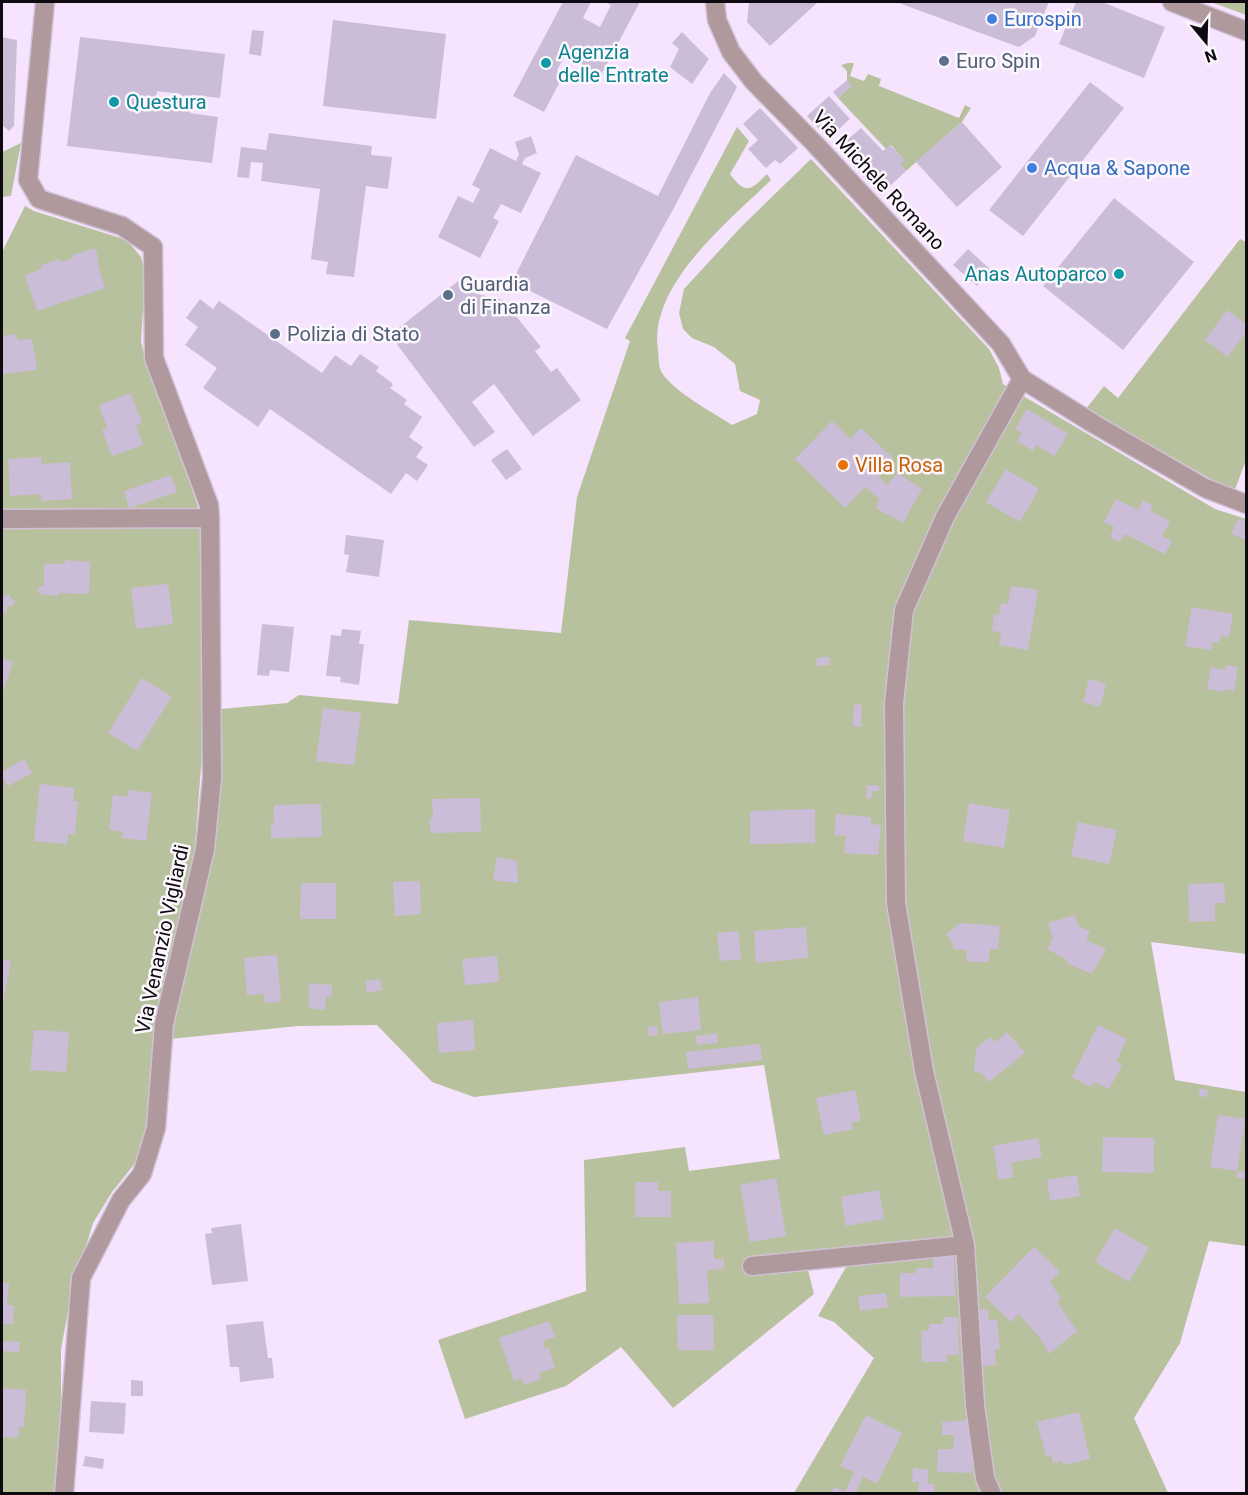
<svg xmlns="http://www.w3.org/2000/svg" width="1248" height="1495" font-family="Roboto,sans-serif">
  <rect width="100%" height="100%" fill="#f6e4fe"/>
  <!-- green -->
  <path fill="#b8c19d" d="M1211,2h35v13z
    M848,63h6l-4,13 14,5 4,-7 13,5 -2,7 80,32 6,-13 6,3 -9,14 -56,49 -6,-7 4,-4 -13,-15 -5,4 -48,-51 13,-12 -4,-6v-9l-6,-6z
    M737,127l12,14 -19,33c16,21 20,17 37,0l4,6c-42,41 -123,105 -113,170 1,7 0,17 4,23 15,21 49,38 70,52l25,-11 3,-14 -20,-9 -5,-27 -21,-17 -22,-9 -9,-9 -4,-16 5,-24 57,-62 70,-68 178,190 10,19 4,16 212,125 31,10v435l-95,-12 24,138 71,12v154l-37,-5 -29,102 -46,75 34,75h-374l80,-135 -40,-36 -16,-6 28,-49 -38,3 6,24 -141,114 -52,-61 -55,39 -101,33 -27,-79 148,-49 -2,-131 101,-13 4,24 91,-12 -16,-94 -290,32 -42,-15 -55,-57 -79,1 -128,13 47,-254 4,-76 66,-6 12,-8 99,9 11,-84 152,13 16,-136 53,-156 -5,-3z
    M21,143l-10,53 -9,1v-45z
    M25,206l9,5 93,29 14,17 4,17 -4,68 9,34 22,53 25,75 5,27 3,181 -12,162 -21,72 -12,61 -11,121 -13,34 -24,30 -19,31 -22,73 -10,53v93l-3,52 -56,-1v-1241z
    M1240,239l6,3v218l-12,32 -148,-83 18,-23 14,12z"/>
  <!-- building -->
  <path fill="#cbbdd7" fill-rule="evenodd" d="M563,2h28l-8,16 17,9 11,-22 -7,-3h36l-39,73 -36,-19 -8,14 7,4 -20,38 -31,-16z
    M749,2h69l-48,44 -23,-24z
    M896,2h153l-14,34 -16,11z
    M1076,2h26l63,25 -21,51 -85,-34z
    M333,20l113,14 -10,85 -113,-13z
    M252,30l12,1 -3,25 -12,-2z
    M682,32l27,27 -17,25 -22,-17 9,-18 -7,-6z
    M2,37l15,3 -3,86 -5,5 -7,-6z
    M80,37l145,17 -5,44 -28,-3 -2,18 28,4 -6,46 -145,-17zM157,91l24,3 -1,16 -25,-3z
    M724,73l13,14 -62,119 -68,123 -95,-47 64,-127 82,41 52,-103z
    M847,80l5,6 -14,12 -5,-6z
    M1090,82l34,26 -101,128 -34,-26z
    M829,96l21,23 -22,20 -21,-23z
    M760,108l38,40 -18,16 -5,-4 -9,8 -18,-19 10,-9 -15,-16z
    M962,122l40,45 -45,40 -41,-45z
    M861,128l22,23 7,-6 15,15 -5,4 6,7 -26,24 -42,-47z
    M269,133l103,13 -1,9 21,2 -4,32 -22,-3 -12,91 -28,-3 2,-12 -17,-3 9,-70 -59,-8 2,-18 -12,-1 -2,16 -12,-1 4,-30 25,3z
    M531,136l6,17 -12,5 -3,6 19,9 -20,40 -20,-9 -8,14 6,3 -19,37 -42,-21 20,-41 15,7 7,-14 -8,-4 18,-37 26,13 3,-7 -4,-12z
    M1114,198l80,64 -71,88 -80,-64z
    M95,248l4,12 -2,1 8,27 -68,23 -12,-36 17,-6 -1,-4 18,-6 1,3 13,-4v-3z
    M968,249l23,21 -14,16 -24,-21z
    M462,278l11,15 30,7 38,47 -6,4 16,21 6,-4 24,32 -48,36 -39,-52 -22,18 23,30 -21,15 -84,-112z
    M200,299l13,10 6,-8 103,72 13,-18 16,11 9,-12 19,13 -3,4 17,13 -3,4 17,12 -3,4 18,13 -13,20 14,10 -7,10 12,8 -11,16 -11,-8 -15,21 -121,-85 -12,18 -55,-39 14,-20 -32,-23 13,-18 -12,-9z
    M1227,310l19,14v8l-18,25 -23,-17z
    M14,334l5,6 13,-1 5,31 -35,4v-38z
    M131,393l11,30 -6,2 7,20 -31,11 -10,-26 5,-2 -8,-23z
    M1027,409l41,25 -14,22 -18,-11 -3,6 -16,-10 5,-8 -7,-4z
    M832,421l18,18 11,-11 32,30 -16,16 10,11 10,-12 25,16 -19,34 -27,-15 3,-9 -14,-12 -20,21 -50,-49z
    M507,449l15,20 -16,11 -15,-20z
    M41,457v7l29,-2 2,37 -31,2v-7l-31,2 -2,-37z
    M1006,469l33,20 -19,33 -34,-20z
    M171,475l6,17 -48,16 -5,-17z
    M1116,499l22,11 5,-10 10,6 -3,5 20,10 -8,15 10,5 -7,13 -40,-20 -5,8 -10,-5 4,-10 -10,-5z
    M1240,519l6,3v18l-14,-6 3,-10z
    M346,535l38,5 -5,37 -33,-5 3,-17 -5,-1z
    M65,560l25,2 -1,32 -31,-1v3l-18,-2 -2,-3 1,-4 5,-2v-21h21z
    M168,584l5,40 -37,5 -5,-41z
    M1011,586l27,4 -10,60 -29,-5 2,-13 -9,-1 2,-17 5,1 2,-12 7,1z
    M10,595v3l5,2 -2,6h-6v7h-5v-17z
    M1192,607l41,7 -4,23 -8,-1 -2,7 -7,-1 -1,8 -26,-4z
    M262,624l32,3 -5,45 -19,-2 -1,6 -12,-1z
    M342,629l19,2 -2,13h5l-5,41 -19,-3 1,-5 -15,-1 5,-41 10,1z
    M829,657l1,8 -13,1 -1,-8z
    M2,658l11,4 -11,32z
    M1226,665l12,2 -4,24 -9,-2 -1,3 -17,-3 4,-22 14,3z
    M142,678l30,19 -35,54 -29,-18z
    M1089,679l17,5 -6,23 -17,-5z
    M854,704l8,1 -1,22 -8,-1z
    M323,708l38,5 -7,52 -38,-4z
    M24,759l8,14 -24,13 -6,-10v-4z
    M40,784l34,4 -1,13h5l-3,34 -7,-1 -1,10 -33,-3z
    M867,785l12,1v5h-7l-1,8 -5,-1z
    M129,790l23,3 -6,48 -24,-3 1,-6 -14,-2 4,-35 15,2z
    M480,798l1,34 -51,1v-15h3l-1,-19z
    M969,803l41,7 -6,38 -41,-7z
    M321,804l1,33 -51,1v-15h3v-18z
    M815,809v34l-65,1v-33z
    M836,814l35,3v7l10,1 -3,30 -34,-2 2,-17 -12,-1z
    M1078,822l39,8 -8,34 -38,-8z
    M497,857l20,4 1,22 -25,-3z
    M420,881l1,33 -26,2 -2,-34z
    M301,883h35v36h-36z
    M1224,883l1,20h-10v18l-26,1 -1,-38z
    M1075,915l3,11 12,5 -4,9 20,9 -14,25 -24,-10 -1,-4 -20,-11 6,-10 -5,-16z
    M960,923l40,3 -2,23h-8l-1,13h-22l-1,-12 -13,-1v-6l-7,-9z
    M806,927l2,31 -52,5 -2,-32z
    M738,931l3,28 -21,2 -3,-28z
    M277,955l4,47 -16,1 -1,-9 -17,1 -3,-37z
    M497,956l2,26 -34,3 -3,-26z
    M2,959l9,2 -8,42h-1z
    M380,979l2,11 -15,3 -2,-12z
    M309,983l23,2v11l-6,1 -1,13 -16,-2z
    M698,997l3,33 -38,4 -4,-32z
    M473,1020l2,30 -36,3 -2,-30z
    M1098,1025l29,14 -11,22 6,4 -13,24 -15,-7 -3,5 -19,-10z
    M657,1026l1,9 -9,1 -1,-9z
    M34,1030l35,2 -3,40 -36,-2z
    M1007,1032l18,21 -36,29 -8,-9 -7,-1 2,-24 14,-11 5,5z
    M717,1033l1,10 -21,2 -1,-9z
    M760,1044l2,16 -74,9 -2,-17z
    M1200,1088l8,2 -1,7 -8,-1z
    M855,1090l6,31 -9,1 1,7 -29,6 -8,-37z
    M1218,1115l27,4 -8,52 9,1v7l-10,-2 1,-6 -27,-4z
    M1103,1137l51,1v35l-52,-1z
    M1038,1138l4,19 -31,6 3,14 -15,3 -6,-34z
    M1077,1175l3,21 -30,5 -3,-21z
    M776,1178l10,58 -36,6 -10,-57z
    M635,1182h23v9h13v26h-36z
    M879,1190l5,29 -38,7 -5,-29z
    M241,1224l7,57 -36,4 -7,-51 7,-1 -1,-5z
    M1115,1228l34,20 -20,34 -34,-20z
    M714,1241v18h10v10l-17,1 2,33 -30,1 -3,-61z
    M1034,1247l26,25 -10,10 11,17 -4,3 20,29 -28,23 -9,-16 -21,-24 -8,8 -26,-25z
    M954,1253l1,43 -55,1v-24h16v-5h17v-14z
    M2,1283h7l-2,22 7,1 -1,18h-11z
    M886,1293l2,14 -28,4 -2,-15z
    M988,1309l1,11 8,-1 3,30h-5l1,16 -14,1 -6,-56z
    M677,1315h36l1,35h-36z
    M943,1317h15l1,38h-12v7h-25l-1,-31h8v-7h14z
    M263,1321l5,37h4l2,20 -34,4 -1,-15h-9l-4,-42z
    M549,1321l6,16 -12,4 2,8 4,-1 6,20 -16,5 2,6 -17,6 -2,-7 -8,3 -15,-43z
    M2,1341l18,1 -1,10 -17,-1z
    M131,1380l12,1v15h-12z
    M2,1388l24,2 -2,37h-5l-1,11 -16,-1z
    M91,1401l35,2 -2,31 -35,-2z
    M1079,1412l11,47 -27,6 -1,-4 -9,2 -2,-8 -5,2 -9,-35z
    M866,1415l36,18 -25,51 -14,-7 -8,17h-25l4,-7 11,5 9,-20 -14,-6z
    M972,1420v53l-35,-1 1,-23h15l1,-14h-12v-13z
    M85,1456l19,3 -1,10 -20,-3z
    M913,1468l16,2 -2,13 8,1 -1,10 -16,-1 1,-11h-7z"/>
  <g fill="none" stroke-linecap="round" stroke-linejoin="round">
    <defs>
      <path id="minor" d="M45,2l-17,178 11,19 83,27 31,21 1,111 55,147 1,13 2,261 -7,70 -41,175 -8,104 -14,46 -21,26 -40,78 -17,216
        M715,2l2,18 14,32 23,30 61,62 186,200 21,35 72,45 111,64 41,16
        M1172,2l74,29
        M2,519l208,-1
        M752,1266l213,-21
        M992,1494l-7,-16 -10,-73 -10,-160 -41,-174 -28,-168 -2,-200 10,-93 41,-93 77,-138"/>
    </defs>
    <!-- minor casing -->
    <use href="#minor" stroke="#d1c1d8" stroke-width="21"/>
    <!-- minor -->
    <use href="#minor" stroke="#b0999d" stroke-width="18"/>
  </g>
  <!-- markers -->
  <g fill="#3f7fe0" stroke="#fbf7fc" stroke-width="2">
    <circle cx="992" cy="19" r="6"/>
    <circle cx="1032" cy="168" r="6"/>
  </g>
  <g fill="#5c6f8a" stroke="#fbf7fc" stroke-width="2">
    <circle cx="944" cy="61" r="6"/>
    <circle cx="448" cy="295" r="6"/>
    <circle cx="275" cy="334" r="6"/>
  </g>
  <g fill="#0f9aa8" stroke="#fbf7fc" stroke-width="2">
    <circle cx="546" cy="63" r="6"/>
    <circle cx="114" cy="102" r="6"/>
    <circle cx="1119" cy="274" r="6"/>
  </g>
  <circle fill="#e8710a" stroke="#fbf7fc" stroke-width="2" cx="843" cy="465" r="6"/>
  <g text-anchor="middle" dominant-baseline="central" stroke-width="5" stroke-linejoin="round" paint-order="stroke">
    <!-- shop labels -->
    <g font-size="20" fill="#366cbe" stroke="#fbf7fc" text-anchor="start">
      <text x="1004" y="19">Eurospin</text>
      <text x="1044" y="168">Acqua &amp; Sapone</text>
    </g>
    <!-- culture labels -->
    <g font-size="20" fill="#0d838f" stroke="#fbf7fc" text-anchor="start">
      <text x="558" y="52">Agenzia<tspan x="558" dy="23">delle Entrate</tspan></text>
      <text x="126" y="102">Questura</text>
      <text x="1107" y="274" text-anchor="end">Anas Autoparco</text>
    </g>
    <!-- service labels -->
    <g font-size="20" fill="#4e5e75" stroke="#fbf7fc" text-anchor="start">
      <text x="956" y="61">Euro Spin</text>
      <text x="460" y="284">Guardia<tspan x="460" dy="23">di Finanza</tspan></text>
      <text x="287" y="334">Polizia di Stato</text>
    </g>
    <!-- street labels -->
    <g font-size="20" fill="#0f0911" stroke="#fbf7fc">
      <text transform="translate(879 180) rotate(47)">Via Michele Romano</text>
      <text transform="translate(162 939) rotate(-78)">Via Venanzio Vigliardi</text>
    </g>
    <!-- food labels -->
    <g font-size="20" fill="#c56008" stroke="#fbf7fc" text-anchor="start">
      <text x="855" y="465">Villa Rosa</text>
    </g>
  </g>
  <!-- border -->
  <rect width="1248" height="1495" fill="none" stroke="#0f0911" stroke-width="6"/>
  <!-- north arrow -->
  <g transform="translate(1206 42) rotate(161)" stroke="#fbf7fc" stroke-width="4.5" paint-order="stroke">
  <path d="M0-4.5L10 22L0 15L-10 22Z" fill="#0f0911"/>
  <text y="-9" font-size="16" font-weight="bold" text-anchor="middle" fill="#0f0911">N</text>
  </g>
</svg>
